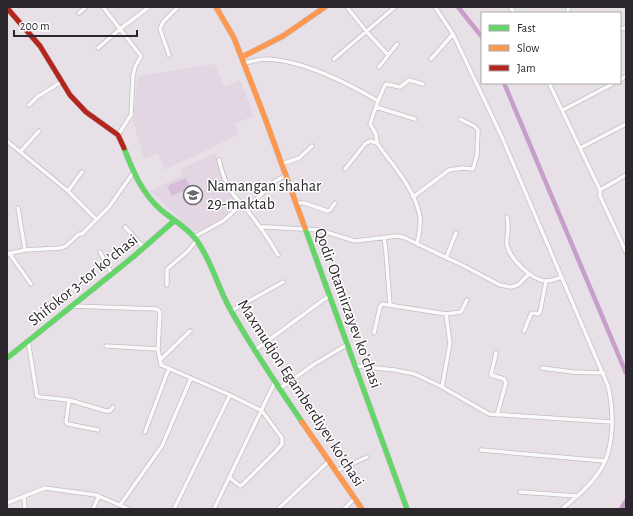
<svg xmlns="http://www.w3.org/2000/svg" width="633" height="516" font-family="'Alegreya Sans',sans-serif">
  <rect width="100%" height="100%" fill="#e7e1e7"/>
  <!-- built -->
  <path fill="#e2d6e3" d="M215,64l9,23 16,-7 14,36 -19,7 3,12 -73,35 -7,-17 -14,6 -11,-38 5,-45z
    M215,153l13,33 7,14 -9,6 3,7 -9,7 -22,12 -5,-2 -43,-39 32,-16 -2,-6z"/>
  <!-- green -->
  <path fill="#d7bdd9" d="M186,178l4,10 -18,8 -5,-10z"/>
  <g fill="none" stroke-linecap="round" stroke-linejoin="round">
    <!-- canal -->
    <path stroke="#c79dca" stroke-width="4.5" d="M458,7l24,30
      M504,83l122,290
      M621,509l5,-8"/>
    <defs>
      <path id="street" d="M103,7l38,49 -6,11 -2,9 -2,39 -13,20
        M347,7l19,24 22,24
        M435,7l18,27 48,101 107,251c6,25 7,64 -9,86 -9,14 -24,26 -37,37
        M511,8l3,5
        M79,13l7,-6
        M567,13l2,-6
        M620,30l6,-3
        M98,48l22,-19 29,-22
        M169,55l-9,-26 3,-7 15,-15
        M334,59l61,-52
        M431,59l22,-25
        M244,63c7,-1 15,-4 22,-4 36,1 82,24 112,42l-8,23 6,10 1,9c15,22 38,45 43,74 1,9 -1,18 -3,27
        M379,67l18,-23
        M620,80l6,-4
        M549,83l51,107v6l26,56
        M378,101l6,-14 2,-3 14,3 9,-7 14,4
        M29,105l8,-8 24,-15
        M376,107l39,12
        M563,110l51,-27
        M7,141l61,50 28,28
        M580,148l46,-24
        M21,151l18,-20
        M219,160c3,11 6,24 14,34 4,6 10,10 14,16 12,15 22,29 31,45
        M282,164l17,-6 13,-12
        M345,169l20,-25 5,-3 7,2
        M600,190l26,-15
        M68,191l14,-19
        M413,197l36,-27 14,-2 10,1 4,-14 1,-25 -4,-4 -14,-7
        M297,203h7l24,8 2,-1 5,-7
        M18,208l7,42
        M246,209l28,-27 12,-7
        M507,217c1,4 1,9 1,13 0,5 -2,9 -1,15 3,14 25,36 40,36 5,0 10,-3 15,-4
        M125,227l19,21
        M262,227h5l52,3 36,11 42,-5 6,1 61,29 36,19 11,2 7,-2 11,-11
        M194,237l29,-16 19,-17
        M384,237l2,16 4,52
        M100,252l12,22
        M9,253l22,31
        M7,254l18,-4 36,-2 5,-2 13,-12h3l27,-27 24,-34
        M446,258l10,-25
        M167,285v-16l20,-17 10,-12
        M72,306l85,3 3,3 -2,37 3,16 69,30 32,16 20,27v6l-7,8 -33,33 -2,1 -10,-8
        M231,311l52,-29
        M524,331l7,-17 2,-1 5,1 2,-2 6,-31
        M374,333l6,-26 2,-3 64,10 15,-2 6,-12
        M28,340l9,56 3,1 29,3 37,11h4l3,-4
        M106,346l52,3
        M255,350l75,-55
        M496,353l-5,22 13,4 2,4 -9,32
        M160,360l30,-29
        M356,366l39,4 20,4 27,13 47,27 123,8
        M542,368l31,4 31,1
        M442,387l8,-44 -4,-29
        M279,389l34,-24 35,-21
        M69,400l-3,22 2,2 30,6
        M145,432l24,-64
        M481,450l124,11
        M336,471l31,-14
        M520,492l57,4
        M24,497l1,12
        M7,503l38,-15 51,7 33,14
        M120,505l42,-59 29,-68
        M93,509l6,-13
        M174,509l56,-114
        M214,509l61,-127
        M278,509l51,-48
        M344,509l11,-11"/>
      <path id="fast" d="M124,148c9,24 18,45 37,62 12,10 30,20 38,34 13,19 19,43 30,63 22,40 48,78 73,115
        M305,228l102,281
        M7,358l126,-101 41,-36"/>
      <path id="slow" d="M216,7l18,31 31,80 40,110
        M242,57l41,-21 42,-29
        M302,422l60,87"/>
      <path id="jam" d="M7,8l33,38 30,49 16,17 32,23 6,13"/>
    </defs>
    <!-- street casing -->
    <use href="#street" stroke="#c3bec3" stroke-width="5"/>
    <!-- fast casing -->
    <use href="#fast" stroke="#c3bec3" stroke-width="6"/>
    <!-- slow casing -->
    <use href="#slow" stroke="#c3bec3" stroke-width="6"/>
    <!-- jam casing -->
    <use href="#jam" stroke="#c3bec3" stroke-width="6"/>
    <!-- street -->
    <use href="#street" stroke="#fbfafb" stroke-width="3.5"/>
    <!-- fast -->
    <use href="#fast" stroke="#63d668" stroke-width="5"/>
    <!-- slow -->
    <use href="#slow" stroke="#ff974d" stroke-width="5"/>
    <!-- jam -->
    <use href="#jam" stroke="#b3261e" stroke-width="5"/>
  </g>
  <!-- icons -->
  <defs>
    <symbol id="school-ring" viewBox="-11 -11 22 22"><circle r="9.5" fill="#fff" stroke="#6d686d" stroke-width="1.5"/><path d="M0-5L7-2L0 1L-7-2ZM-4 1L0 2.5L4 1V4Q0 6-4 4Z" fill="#6d686d"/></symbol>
  </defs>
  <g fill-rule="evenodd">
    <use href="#school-ring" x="182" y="184" width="22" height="22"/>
  </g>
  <g text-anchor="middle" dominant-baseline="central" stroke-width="3" stroke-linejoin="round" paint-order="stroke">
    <!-- poi labels -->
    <g font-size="16" fill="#2c272c" stroke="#fff" text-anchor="start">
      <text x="207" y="186">Namangan shahar<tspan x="207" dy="18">29-maktab</tspan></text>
    </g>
    <!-- street labels -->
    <g font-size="16" fill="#2c272c" stroke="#fff">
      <text transform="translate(83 280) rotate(-39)">Shifokor 3-tor koʼchasi</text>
      <text transform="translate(348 308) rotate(70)">Qodir Otamirzayev koʻchasi</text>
      <text transform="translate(301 393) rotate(57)">Maxmudjon Egamberdiyev koʻchasi</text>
    </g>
  </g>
  <!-- border -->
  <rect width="633" height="516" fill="none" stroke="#2c272c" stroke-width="16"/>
  <!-- legend -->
  <rect x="481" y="12" width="140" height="72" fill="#ffffff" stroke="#aba9ab"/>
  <rect x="489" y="25" width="20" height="6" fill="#63d668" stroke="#aba9ab"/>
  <text x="517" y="32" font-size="12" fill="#2c272c">Fast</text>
  <rect x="489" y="45" width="20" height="6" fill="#ff974d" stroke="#aba9ab"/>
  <text x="517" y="52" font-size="12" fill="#2c272c">Slow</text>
  <rect x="489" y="65" width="20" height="6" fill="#b3261e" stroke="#aba9ab"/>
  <text x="517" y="72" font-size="12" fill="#2c272c">Jam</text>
  <!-- scale -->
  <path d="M14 30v6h123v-6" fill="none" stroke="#2c272c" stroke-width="2"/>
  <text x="20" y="30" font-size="12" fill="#2c272c" stroke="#ffffff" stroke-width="3" paint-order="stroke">200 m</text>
</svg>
